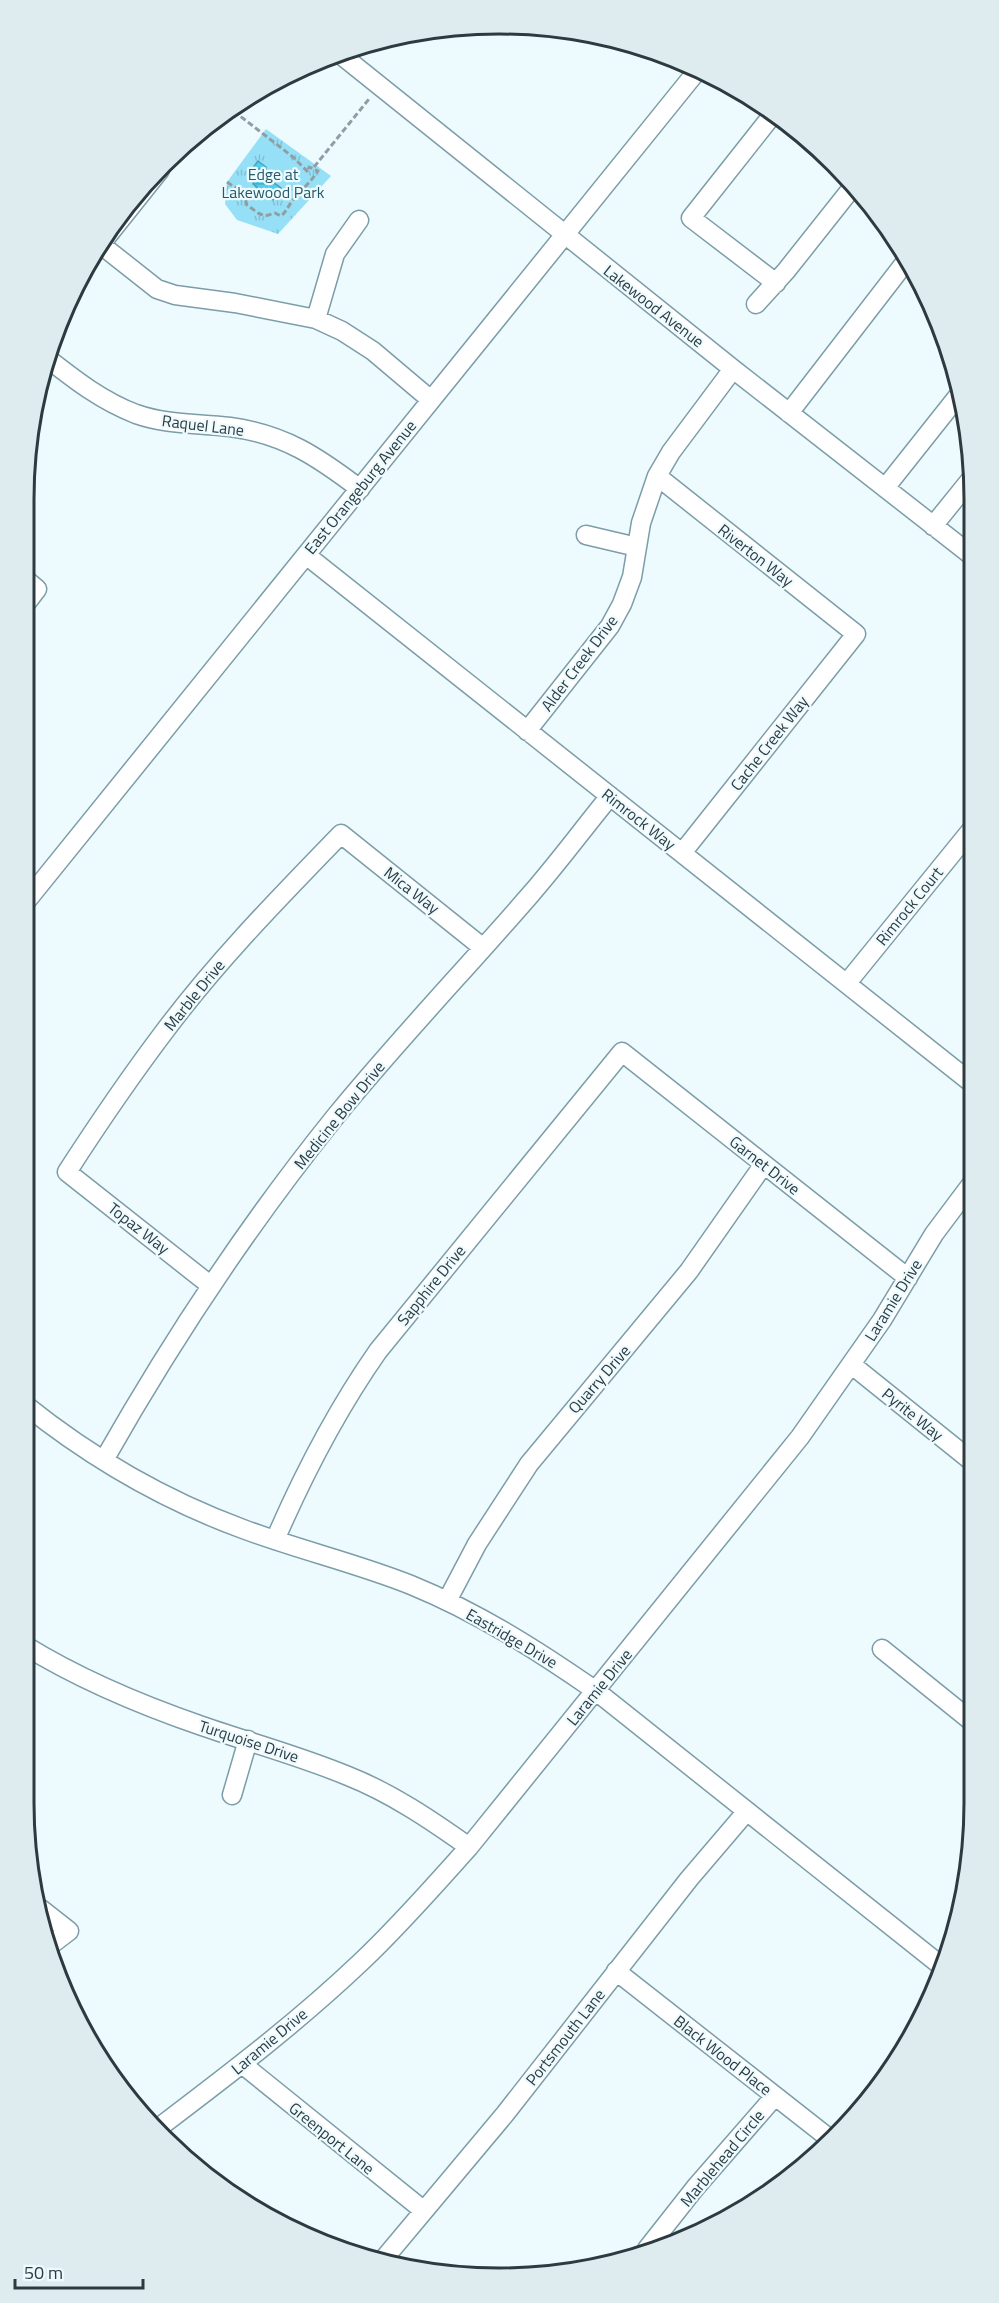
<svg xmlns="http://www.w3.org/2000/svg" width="999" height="2303" font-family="'Titillium Web',sans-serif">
  <defs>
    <pattern id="park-tufts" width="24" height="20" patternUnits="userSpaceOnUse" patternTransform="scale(1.5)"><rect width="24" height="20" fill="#96e0f7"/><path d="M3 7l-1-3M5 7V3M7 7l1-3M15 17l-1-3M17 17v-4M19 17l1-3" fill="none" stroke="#82c1d5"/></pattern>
    <pattern id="water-rules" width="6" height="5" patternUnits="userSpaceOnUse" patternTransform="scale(1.5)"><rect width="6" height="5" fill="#53ceef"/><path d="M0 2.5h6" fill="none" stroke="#45a8c3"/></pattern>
  </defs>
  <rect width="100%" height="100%" fill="#edfbff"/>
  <!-- park -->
  <path fill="url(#park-tufts)" d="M266,129l65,47 -53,58 -41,-14 -12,-16 2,-22z"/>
  <!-- water -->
  <path fill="url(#water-rules)" stroke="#48a2ba" stroke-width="1.5" d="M258,161l8,6 -1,9 16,12 -8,12 -20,-16 1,-8 -5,-3z"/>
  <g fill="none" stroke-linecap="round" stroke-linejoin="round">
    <defs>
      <path id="minor" d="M340,54l393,315 238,186
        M774,113l-83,105 85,65
        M100,244l57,45 18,6 60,8 81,16 26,12 31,20 58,49
        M101,244l59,-74
        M756,304l30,-33 69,-87
        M316,319l19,-65 24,-34
        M47,358c28,22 55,43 89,56 31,11 62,9 94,13 54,7 88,30 130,62
        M789,413l118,-153
        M657,476l199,158 -174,219
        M885,488l73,-92
        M933,526l38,-47
        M586,535l51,12
        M306,555l667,529
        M24,606l13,-17 -13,-11
        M527,731l83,-105 12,-22 10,-27 9,-54 16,-47 14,-24 62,-83
        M24,904l673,-833
        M847,983l125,-154
        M210,1285l-143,-113c31,-48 63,-95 97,-140 53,-71 115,-134 177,-198l141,113
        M852,1365l122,98
        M24,1404c66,53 140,96 219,125 56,21 113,34 168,56 66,27 126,65 185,106l348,277
        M104,1460c68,-120 144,-235 231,-343 62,-76 130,-147 195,-222 28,-32 53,-66 80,-99
        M275,1540c29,-67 61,-129 103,-189l244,-299 286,226
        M447,1601l30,-57 52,-80 160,-193 75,-107
        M24,1645c55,34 117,60 178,81 49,17 98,30 146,50 43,17 83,44 121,71
        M882,1649l93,75
        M232,1795l16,-55
        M41,1909l28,22 -21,16
        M616,1971l214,168
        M242,2064l181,146
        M157,2129c70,-53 141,-107 205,-168 38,-36 72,-75 107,-114l331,-410 82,-117 52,-86 39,-52
        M647,2249l48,-61 80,-92
        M382,2261l123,-147 184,-235 58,-68"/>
    </defs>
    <!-- minor casing -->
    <use href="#minor" stroke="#7c9da8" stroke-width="21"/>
    <!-- path -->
    <path stroke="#909ea3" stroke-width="3" stroke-dasharray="6 3" stroke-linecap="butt" d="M314,167l55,-68
      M227,182l16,11 4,12 11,8 7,3 10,-3 6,3c6,-5 7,-10 12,-16 9,-11 16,-16 25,-29l-9,-4 -1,5 -15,-15 -62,-48"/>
    <!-- minor -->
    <use href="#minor" stroke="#fff" stroke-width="18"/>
  </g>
  <g text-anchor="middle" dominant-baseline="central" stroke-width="4.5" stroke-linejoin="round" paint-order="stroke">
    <!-- park labels -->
    <g font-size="16" fill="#275a68" stroke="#edfbff">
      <text x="273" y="174">Edge at<tspan x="273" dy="18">Lakewood Park</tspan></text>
    </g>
    <!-- street labels -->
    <g font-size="16" fill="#2d3b40" stroke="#edfbff">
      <text transform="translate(654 306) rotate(38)">Lakewood Avenue</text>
      <text transform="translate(203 425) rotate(7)">Raquel Lane</text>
      <text transform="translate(360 487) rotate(-51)">East Orangeburg Avenue</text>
      <text transform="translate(756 555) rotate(38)">Riverton Way</text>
      <text transform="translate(579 663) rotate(-53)">Alder Creek Drive</text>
      <text transform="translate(769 743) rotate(-52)">Cache Creek Way</text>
      <text transform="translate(639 819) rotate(38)">Rimrock Way</text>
      <text transform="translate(412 890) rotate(38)">Mica Way</text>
      <text transform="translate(909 906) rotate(-51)">Rimrock Court</text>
      <text transform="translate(194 995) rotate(-51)">Marble Drive</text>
      <text transform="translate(339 1115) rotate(-51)">Medicine Bow Drive</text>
      <text transform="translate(765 1165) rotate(38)">Garnet Drive</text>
      <text transform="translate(139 1228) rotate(38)">Topaz Way</text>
      <text transform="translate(431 1285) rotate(-51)">Sapphire Drive</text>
      <text transform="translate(893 1300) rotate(-58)">Laramie Drive</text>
      <text transform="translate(599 1379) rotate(-49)">Quarry Drive</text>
      <text transform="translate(913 1414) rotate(39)">Pyrite Way</text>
      <text transform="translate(512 1638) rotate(30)">Eastridge Drive</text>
      <text transform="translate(599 1687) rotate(-51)">Laramie Drive</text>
      <text transform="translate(249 1741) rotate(18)">Turquoise Drive</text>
      <text transform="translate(565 2037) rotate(-52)">Portsmouth Lane</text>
      <text transform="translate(269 2041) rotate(-40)">Laramie Drive</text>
      <text transform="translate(723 2055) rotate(38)">Black Wood Place</text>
      <text transform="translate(332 2138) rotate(39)">Greenport Lane</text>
      <text transform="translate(722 2158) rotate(-50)">Marblehead Circle</text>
    </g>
  </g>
  <!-- crop -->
  <path d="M0 0H999V2303H0ZM499 34H499A465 465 0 0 1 964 499V1803A465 465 0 0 1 499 2268H499A465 465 0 0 1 34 1803V499A465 465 0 0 1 499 34Z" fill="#deecf0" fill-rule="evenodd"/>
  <path fill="none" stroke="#2d3b40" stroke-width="3" d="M499 34H499A465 465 0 0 1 964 499V1803A465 465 0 0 1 499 2268H499A465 465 0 0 1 34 1803V499A465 465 0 0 1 499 34Z"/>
  <!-- scale -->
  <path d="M15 2279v9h128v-9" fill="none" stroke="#2d3b40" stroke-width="3"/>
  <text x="24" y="2279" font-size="18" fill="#2d3b40" stroke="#edfbff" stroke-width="4.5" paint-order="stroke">50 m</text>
</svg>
